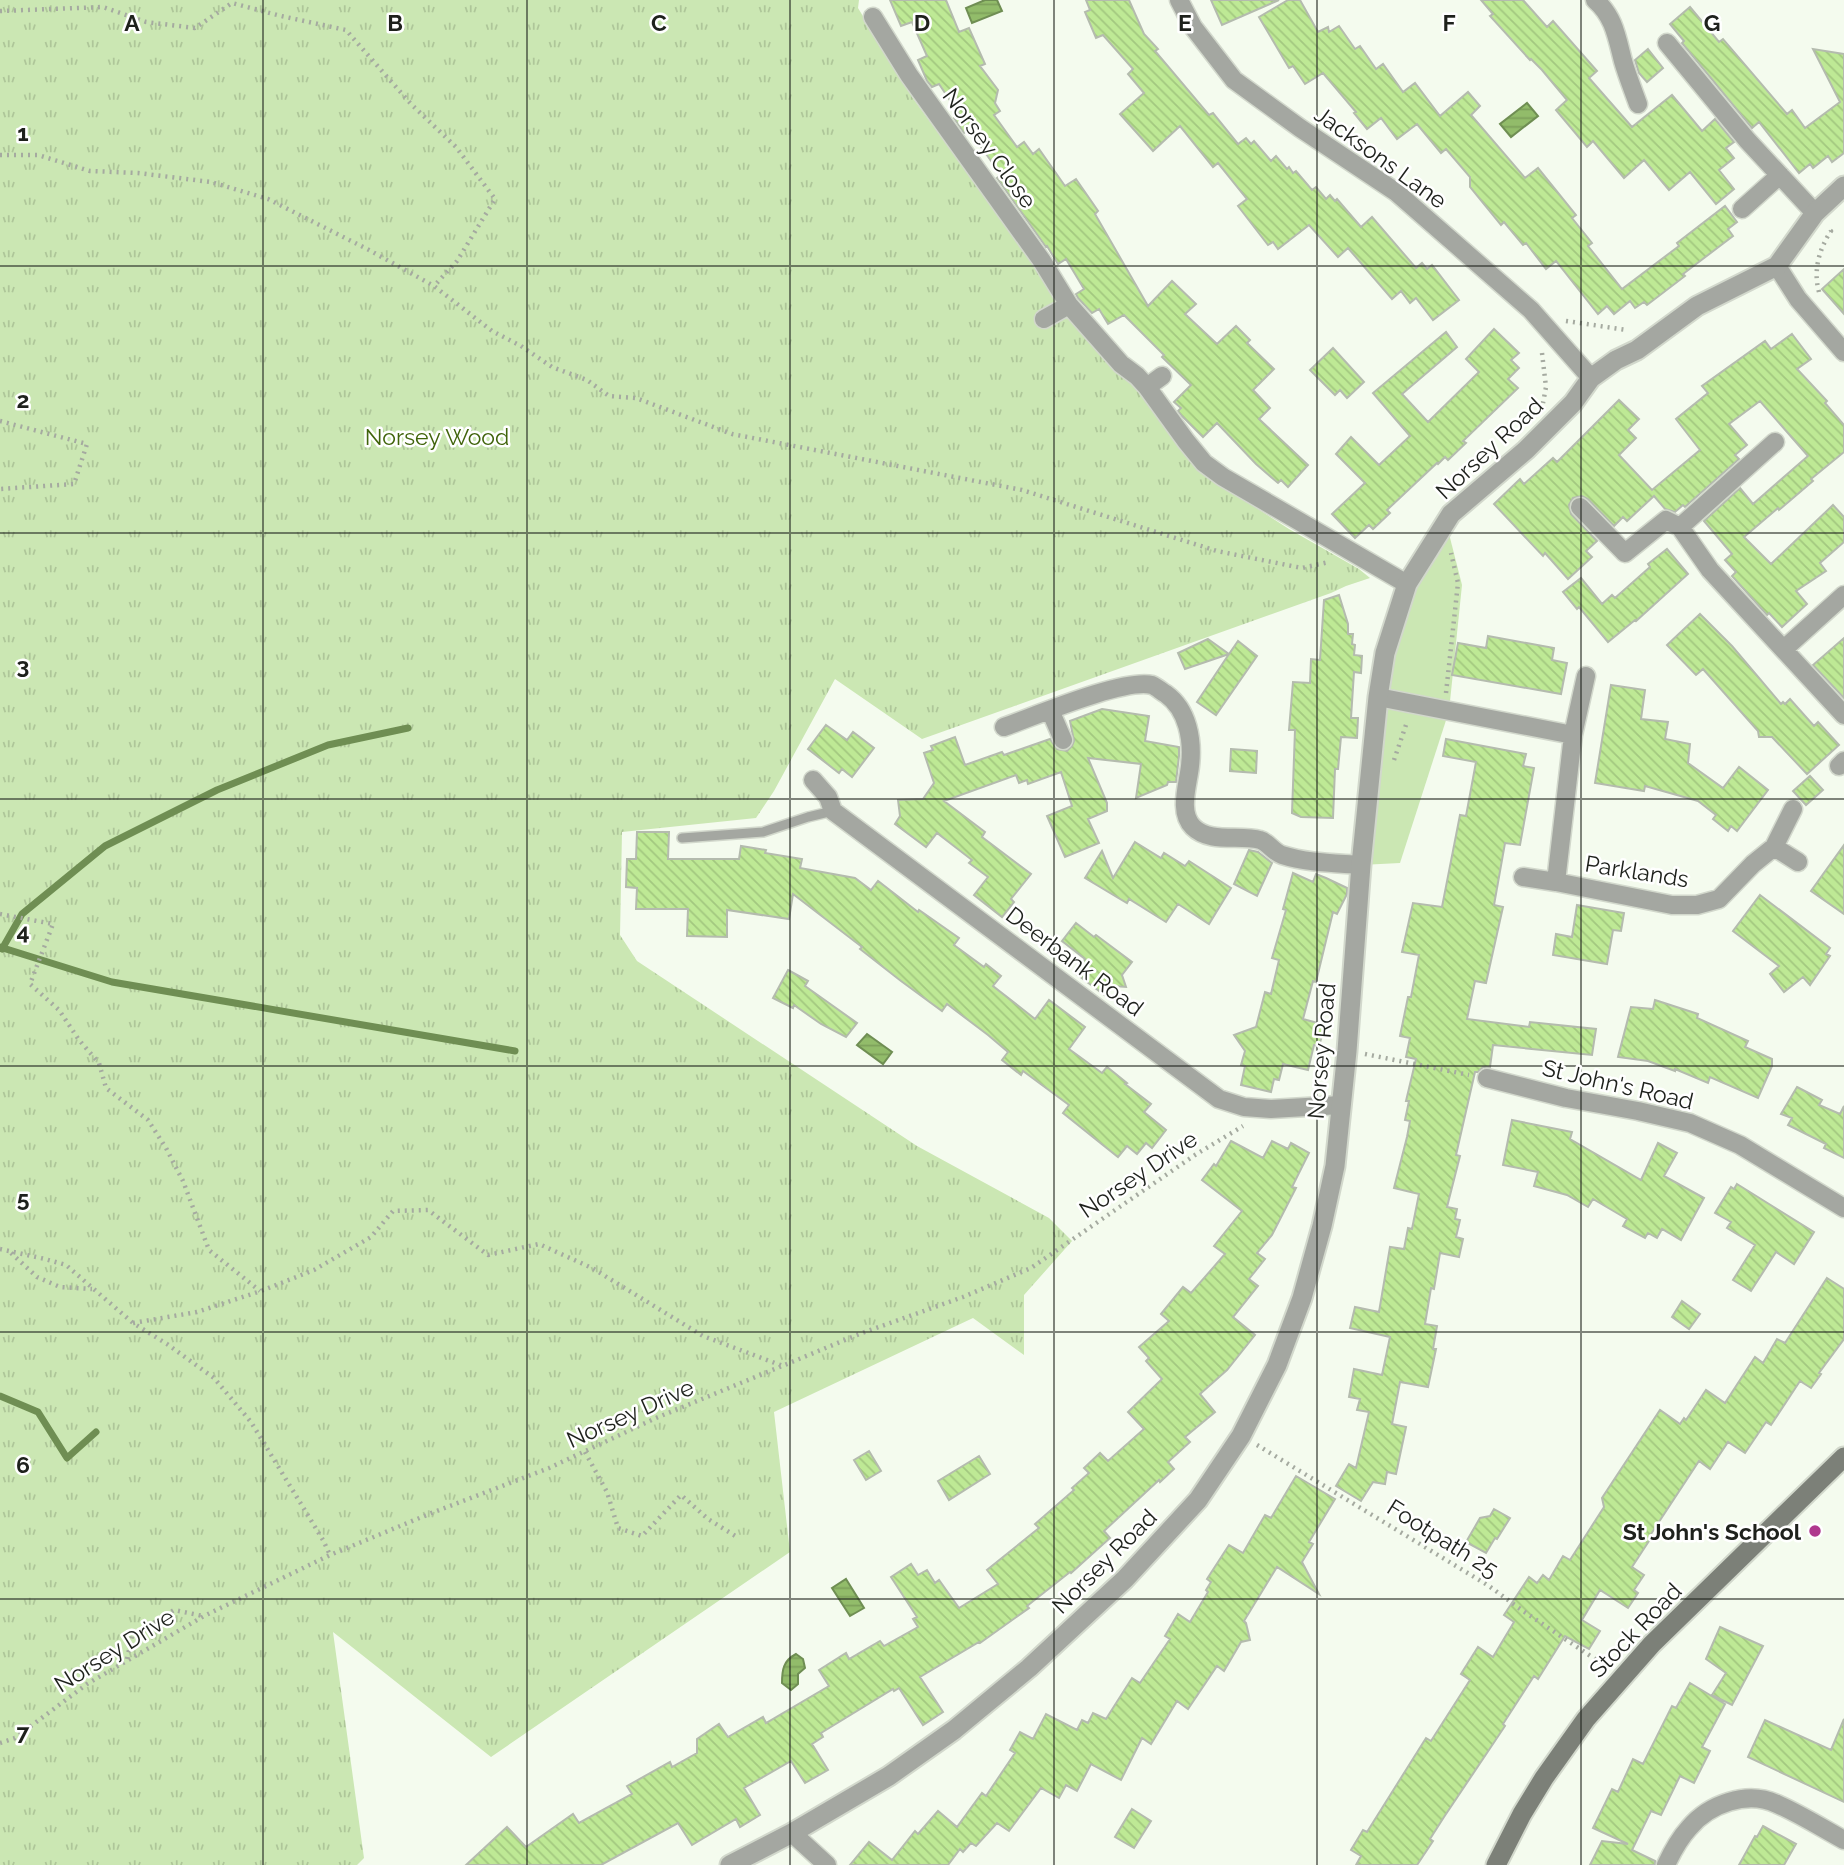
<svg xmlns="http://www.w3.org/2000/svg" width="1844" height="1865" font-family="Raleway,sans-serif">
  <defs>
    <pattern id="park-tufts" width="24" height="20" patternUnits="userSpaceOnUse" patternTransform="scale(1.75)"><rect width="24" height="20" fill="#cbe7b3"/><path d="M3 7l-1-3M5 7V3M7 7l1-3M15 17l-1-3M17 17v-4M19 17l1-3" fill="none" stroke="#aec699"/></pattern>
    <pattern id="water-rules" width="6" height="5" patternUnits="userSpaceOnUse" patternTransform="scale(1.75)"><rect width="6" height="5" fill="#92bc6a"/><path d="M0 2.5h6" fill="none" stroke="#7da15b"/></pattern>
    <pattern id="building-back-hatch" width="6" height="6" patternUnits="userSpaceOnUse" patternTransform="scale(1.75)"><rect width="6" height="6" fill="#bee995"/><path d="M-1 5l2 2M0 0l6 6M5-1l2 2" fill="none" stroke="#a3c880"/></pattern>
  </defs>
  <rect width="100%" height="100%" fill="#f4fbee"/>
  <!-- grass -->
  <path fill="#cbe7b3" d="M1446,522l16,63 -13,126 -49,152 -39,2 24,-212z"/>
  <!-- park -->
  <path fill="url(#park-tufts)" d="M0,0h859l-1,8 54,89 186,255 32,27 25,29 23,37 40,38 71,46 70,40 11,9 -24,8 -15,7 -409,146 -87,-60 -61,112 -18,27 -134,14 -2,103 17,26 280,185 132,72 23,23 -48,54v60l-51,-37 -199,94 16,140 -299,205 -158,-125 31,226 -7,7h-357z"/>
  <!-- water -->
  <path fill="url(#water-rules)" stroke="#6f8e53" stroke-width="2" d="M985,0h12l5,11 -30,12 -6,-15z
    M1527,103l11,13 -27,21 -11,-13z
    M867,1034l25,18 -9,12 -26,-19z
    M846,1579l18,29 -14,8 -18,-28z
    M796,1654l7,5 2,9 -7,6v10l-7,6 -9,-7c0,-13 1,-22 14,-29z"/>
  <g fill="none" stroke-linecap="round" stroke-linejoin="round">
    <!-- stream -->
    <path stroke="#6f8e53" stroke-width="7" d="M0,947l112,35 403,69
      M2,949l20,-35 83,-68 112,-56 111,-45 80,-17
      M0,1396l38,16 29,46 29,-26"/>
  </g>
  <!-- building -->
  <path fill="url(#building-back-hatch)" stroke="#b4bbae" stroke-width="2" d="M890,0h56l13,32 10,-4 16,36 -5,2 18,24 -3,13 5,8 -6,4 23,32 7,-5 9,12 6,-5 26,37 11,-7 22,32 -3,3 53,92 24,-25 24,23 -11,10 32,30 19,-18 14,14 -3,3 27,26 -21,21 17,18 -11,11 49,46 -20,22 -7,-7 -3,3 -22,-19 -39,-41 -14,14 -21,-21 -4,-5 3,-3 -7,-6 17,-17 -29,-28 2,-2 -40,-40 -16,9 -9,-15 -7,4 -14,-15 -2,-4 8,-5 -18,-30 -8,5 -11,-18 -1,1 -49,-69 4,-3 -32,-45 -5,3 -10,-15 5,-4 -20,-30 -7,3 -5,-6 -9,-21 9,-4 -15,-34 -11,4z
    M1086,0h43l15,34 14,15 -3,2 54,64 4,-2 25,31 8,-6 5,6 3,-3 17,20 5,-5 11,13 2,-2 4,6 3,-2 16,19 4,-3 10,12 4,-4 5,6 2,-2 24,28 11,-10 44,51 6,-5 5,6 5,-4 27,35 -26,20 -17,-22 -6,5 -9,-12 -9,8 -44,-51 -10,9 -29,-32 -31,24 -5,-7 -5,3 -30,-39 9,-7 -29,-36 -5,4 -33,-41 -27,25 -33,-37 24,-21 -16,-19 5,-5 -30,-34 -7,3 -11,-26 5,-2z
    M1211,0h68l-57,25z
    M1288,0h12l18,32 10,-5 1,5 10,-6 16,23 5,-3 16,23 7,-5 20,28 12,-9 25,33 28,-24 12,14 -9,9 54,63 13,-10 38,47 -4,3 20,25 -4,3 34,43 57,-43 -2,-3 48,-37 12,16 -9,7 5,7 -50,38 2,2 -38,29 -3,-3 -9,6 -5,-7 -16,13 -7,-8 -9,8 -42,-53 -10,8 -20,-26 -3,2 -19,-23 -3,3 -31,-38v-10l-24,-28 -5,4 -24,-29 -20,15 -16,-21 -14,11 -13,-16 2,-1 -33,-39 -18,11 -12,-18 -4,2 -30,-51z
    M1481,0h42l24,27 6,-6 44,50 -8,7 43,49 40,-32 30,36 13,-12 19,23 -8,6 8,10 -15,12 15,19 -18,15 -26,-32 -21,18 -25,-30 -20,18 -31,-37 -6,6 -31,-37 11,-10 -25,-30 -11,-11 -1,1 -40,-44 3,-2z
    M1690,7l29,35 4,-3 64,75 5,-4 13,18 35,-26 -27,-53 31,5v99l-12,9 -4,-6 -15,12 -3,-4 -11,9 -40,-51 -7,6 -70,-85 2,-2 -14,-17z
    M1648,49l15,19 -16,14 -8,-9 -4,-13z
    M1844,269v45l-22,-25z
    M1494,329l25,24 -8,7 8,8 -11,11 10,9 -55,53 3,2 -18,17 -3,-3 -7,7 -1,-1 -50,47 3,3 -17,16 -4,-4 -14,13 -23,-24 33,-31 -29,-29 15,-17 28,28 31,-29 -37,-43 73,-61 11,15 -55,47 26,28 51,-50 -13,-13z
    M1792,334l19,25 -14,10 30,32 -2,2 19,22v27l-33,27 2,2 -34,29 -1,-2 -34,29 27,27 62,-59 11,12v25l-24,21 6,8 -30,20 11,13 -25,23 -13,-14 -2,2 -35,-39 4,-4 -11,-12 7,-6 -28,-33 36,-33 13,16 55,-48 -48,-55 -31,23 18,21 -12,10 4,4 -54,48 -2,-2 -8,7 -10,-3 -11,-13 -27,25 -4,-4 -9,9 -26,-27 -6,-3 -9,2 -4,7 2,9 26,27 -11,10 6,6 -24,22 -23,-26 -2,3 -49,-52 26,-25 4,5 29,-26 4,4 62,-62 20,19 -11,11 8,8 -17,17 33,35 48,-40 -24,-31 32,-26 -6,-7 63,-45 6,8z
    M1333,348l31,34 -17,16 -7,-8 -5,5 -25,-25z
    M1667,549l21,25 -52,47 -1,-1 -27,22 -29,-35 -2,2 -14,-17 18,-14 21,26 10,-9 3,3 35,-31 -2,-3z
    M1339,595l9,29v10h5l-1,10 3,1 -1,10 8,1 -1,17 -7,-1 -3,46h7l-1,20 -16,-1 -3,32h-3l-2,49 -32,-1 -9,-4 3,-83h-6l4,-48 17,1 1,-24 9,1 4,-60z
    M1700,614l32,32 49,58 2,-2 2,2 5,-5 24,27 4,-4 21,23 -32,29 -35,-37h-13l-1,-6 -55,-62 -7,6 -29,-30z
    M1488,636l66,12 -2,12 15,3 -6,31 -109,-19 6,-32 28,5z
    M1844,638v60l-31,-33z
    M1208,639l21,15 9,-13 19,15 -41,59 -19,-13 32,-48 -44,15 -7,-16z
    M1611,685l34,5 -4,29 27,3 -3,17 25,5 -2,19 35,25 16,-21 29,23 -31,41 -6,-5 -3,5 -15,-12 3,-4 -18,-14 -53,-15 -1,5 -49,-8z
    M1102,709l47,7 -4,25 34,6v9l-3,26h-8l-1,3 -31,13 5,-34 -53,-6 19,45v8l-19,8 11,24 -34,14 -18,-41 25,-10 -11,-34 -33,12 -1,-4 -8,3 -3,-8 -72,26 41,31 -3,5 49,37 -20,25 3,3 -12,15 -28,-22 14,-18 -19,-14 3,-3 -35,-27 -11,14 -31,-23 5,-8 -2,-16 25,-1 11,-16 -10,-30 9,-3 -2,-4 24,-9 10,28 37,-13 2,3 46,-16 7,10 10,2 5,-5 2,-5 -4,-20z
    M826,725l21,15 6,-8 21,16 -22,29 -10,-8 -3,4 -31,-24z
    M1446,739l80,15 -3,12 11,2 -14,77 -15,-2 -11,62 9,2 -17,76 -11,-2 -8,38 62,8 1,-5 66,7 -4,26 -99,-10 -3,22h-7l-5,5h-3l-19,83 4,1 -13,51 10,2 -2,10 5,1 -4,17 7,2 -4,18 -19,-4 -6,36 -3,-1 -6,36 12,2 -4,23h3l-8,38 -28,-5 -8,42 14,3 -10,47 -9,-2 -2,12 -12,-2 -12,19 -25,-15 13,-22 7,4 13,-56 -12,-2 3,-11 -11,-2 5,-28 28,6 8,-38 -40,-9 5,-21 24,5 11,-65 14,2 4,-21 4,1 7,-35 -25,-6 13,-51 3,-16 -5,-1 4,-19h-3l10,-42 -10,-2 4,-19 -10,-2 8,-39h3l8,-42 -17,-3 11,-49 29,4 18,-92 6,1 10,-54 -33,-6z
    M1231,749l26,2 -1,22 -26,-2z
    M1810,776l13,14 -17,15 -13,-14z
    M637,832h32l-1,27h71l2,-13 25,4 -1,3 37,6 -2,9 55,10 16,12 7,-9 40,31 1,-2 40,28 -5,7 30,22 2,-3 15,12 -8,10 42,33 14,-19 36,27 -16,22 33,24 5,-6 20,16 -2,1 26,20 -7,8 22,18 -14,18 -6,-5 -9,11 -10,-8 -9,11 -55,-44 6,-8 -46,-34 -2,4 -19,-15 6,-8 -20,-17 -41,-31 -5,7 -41,-30 -41,-32 2,-2 -69,-53 -4,25 -62,-9v27l-40,-1 1,-27h-52l1,-21 -11,-1 1,-28h9z
    M1135,842l26,16 3,-5 21,13 4,-5 42,27 -22,36 -31,-20 -12,18 -37,-23 -2,4 -42,-25 17,-27 11,27z
    M1844,845v69l-33,-23z
    M1249,850l9,2 14,11 -15,33 -23,-12z
    M1293,873l20,9 3,-8 10,4 21,10v6l-10,20 -4,-2 -17,70 -3,-1 -10,38 22,6 -6,21 -5,-1 -6,25 -25,-6 -4,16 -5,-1 -3,13 -30,-7 4,-19 -4,-1 4,-14 -11,-16 22,-8 9,-35 6,2 8,-34 -7,-2 14,-48 -3,-1z
    M1760,895l70,53 -4,6 4,2 -20,29 -7,-8 -19,15 -14,-18 9,-8 -46,-35z
    M1577,905l47,8 -3,18 -8,-1 -6,34 -54,-9 3,-21 16,3z
    M1076,923l18,14 2,-2 36,27 -10,13 4,12 -13,-1 -7,10 -31,-23 10,-14 -23,-18z
    M788,970l20,11 -3,5 52,37 -11,14 -25,-13 -27,-19 -1,3 -20,-10z
    M1655,1000l43,14 -1,4 51,23 -3,6 27,12v7l-14,32 -48,-21 -2,6 -33,-14v2l-27,-10 -30,-4 13,-50 22,2z
    M1797,1087l25,13 -3,5 21,9 4,-8v52l-20,-10 2,-4 -38,-19 4,-7 -11,-4z
    M1512,1120l60,12 -2,7 71,41 17,-37 19,10 -13,23 40,22 -23,42 -19,-11 -5,9 -9,-5 -3,5 -22,-12 4,-7 -34,-20 -5,8 -21,-12 -33,-9 4,-14 -35,-7z
    M1231,1141l32,17 9,-17 16,8 3,-6 18,10 -17,34 4,1 -24,47 -15,18 8,6 -16,20 9,7 -25,31 22,18 -28,35 -27,24 15,18 -30,25 5,5 -22,20 6,7 -14,13 -1,-2 -55,51 6,7 -39,35 -1,-1 -43,34 2,2 -49,35 -1,-1 -59,35 23,35 -20,13 -24,-37 -5,3 -1,-2 -72,44 2,4 -11,7 16,26 -23,13 -14,-22 -47,27 16,27 -20,12 -4,-8 -44,26 -14,-22 -77,42h-135l41,-38 19,20 47,-33 6,9 53,-29 -5,-8 43,-24 2,5 25,-14v-14l22,-15 9,13 35,-20 3,6 63,-37 -10,-16 27,-17 3,6 31,-18 4,5 34,-19 -5,-8 4,-2 -26,-40 20,-13 7,11 9,-5 8,13 4,-3 20,28 39,-24 -11,-14 52,-42 -4,-4 39,-34 -2,-2 17,-15 -5,-5 16,-15 8,8 36,-32 -16,-17 34,-33 -16,-18 3,-3 -10,-11 30,-26 -8,-7 22,-27 8,6 34,-39 -11,-8 28,-35 -40,-31 12,-16 2,2z
    M1737,1184l77,48 -20,32 -18,-12 -25,39 -18,-11 22,-35 -28,-17 4,-6 -16,-9 16,-26 3,2z
    M1827,1278l17,11v50l-25,34 2,1 -10,14 -11,-7 -29,44 -5,-3 -21,31 -17,-11 -18,27 -11,-8 -50,76 2,1 -19,29 12,8 -10,15 4,3 -10,15 -28,-18 -18,30 18,11 -11,18 -24,-13 -27,43 -4,-3 -31,48 2,2 -61,91 -14,22 3,2 -16,24h-61l5,-9 -10,-6 12,-20 4,2 59,-94 5,3 39,-61 -9,-6 17,-27 15,10 21,-35 -10,-7 25,-38 8,6 6,-8 6,5 14,-24 7,4 34,-53 -2,-9 58,-88 20,14 4,-6 2,2 20,-30 19,13 30,-46 8,6 14,-24 8,4z
    M1682,1301l18,13 -11,15 -17,-12z
    M869,1451l12,20 -15,9 -12,-20z
    M979,1456l11,18 -41,26 -11,-19z
    M1296,1476l39,23 -26,43 4,2 -11,18 17,32 -42,-27 -33,54 2,2 4,17 -9,2 -17,29 -7,-5 -29,43 -11,-8 -26,43 -9,-6 -21,42 -30,-16 -14,27 -11,-6 -7,13 -18,-10 -32,43 -12,-8 -21,23 -5,-3 -8,9 -3,-3 -12,16h-98l19,-23 23,18 23,-29 3,3 20,-23 19,16 25,-34 4,3 29,-43 -5,-3 10,-18 13,7 13,-25 31,16 5,-10 6,3 5,-10 13,6 26,-41 8,5 30,-44 -5,-3 13,-22 12,8 18,-30 -2,-2 5,-8 -4,-3 22,-34 14,8 22,-38 6,3z
    M1494,1509l16,9 -13,21 -2,-1 -9,15 -20,-11 14,-24 10,-2z
    M1720,1627l43,19 -31,59 -20,-10 14,-22 -20,-14z
    M1690,1683l35,21 -23,43 8,4 -16,32 -14,-7 -19,39 -10,-4 -19,39 23,11v4h-65l12,-24 26,3 -35,-16 19,-39 6,3 15,-33 10,5 29,-58 4,2z
    M1844,1719v83l-96,-45 17,-37 66,30z
    M1132,1809l19,12 -17,27 -19,-11z
    M1763,1826l33,18 -12,21h-45l16,-29 2,1z"/>
  <g fill="none" stroke-linecap="round" stroke-linejoin="round">
    <defs>
      <path id="service" d="M682,838l81,-6 45,-15 25,-6"/>
      <path id="minor" d="M1179,0l14,27 41,53 66,48 96,64 135,118 60,68
        M1595,0c19,16 22,38 28,61 4,14 10,29 15,43
        M873,17l36,58 133,186 27,44 52,59 16,12 10,11 39,54 18,22 19,14 184,107
        M1667,43l80,97 68,73
        M1742,209l38,-34
        M1777,266l21,33 46,53
        M1044,319l25,-14
        M1147,387l15,-11
        M1580,507l45,46 41,-33 14,7 30,43 134,145
        M1680,527l95,-85
        M1784,649l60,-54
        M1378,697l195,38 -17,147
        M1050,710l13,30
        M1004,727c31,-11 120,-49 148,-42 5,2 10,7 14,9 22,16 27,46 24,72 -2,19 -12,46 3,61 17,17 47,7 67,13 8,2 13,12 22,15 25,8 52,8 79,10
        M1573,735l13,-59
        M1839,766l5,-5
        M813,780l15,17 5,14 386,288 25,8 27,2 70,-4
        M1774,847l19,-38
        M1523,877l33,5 116,23h25l22,-6 34,-35 21,-17 24,15
        M1487,1078l79,20 72,13 52,12 50,22 104,63
        M792,1833l35,32
        M1666,1865c6,-13 13,-26 23,-37 20,-24 58,-38 88,-24 23,10 45,24 67,36"/>
      <path id="tertiary" d="M730,1865l62,-32 97,-57 65,-46 75,-62 96,-89 73,-79 43,-64 36,-71 25,-67 20,-72 13,-60 12,-115 14,-186 17,-168 7,-44 22,-69 44,-70 75,-64 47,-47 18,-25 25,-18 21,-10 60,-44 80,-40 38,-53 29,-27"/>
      <path id="secondary" d="M1496,1865l26,-51 22,-36 42,-59 66,-75 192,-187"/>
    </defs>
    <!-- service casing -->
    <use href="#service" stroke="#d2d8cc" stroke-width="12"/>
    <!-- minor casing -->
    <use href="#minor" stroke="#d2d8cc" stroke-width="21"/>
    <!-- tertiary casing -->
    <use href="#tertiary" stroke="#d2d8cc" stroke-width="23"/>
    <!-- secondary casing -->
    <use href="#secondary" stroke="#d2d8cc" stroke-width="23"/>
    <!-- path -->
    <path stroke="#a5aaa0" stroke-width="4.5" stroke-dasharray="2 5" stroke-linecap="butt" d="M0,11l103,-4 43,15 49,6 37,-25 49,13 65,14 65,74 45,43 39,52 -38,62 -23,25
      M0,155h38l52,16 48,2 73,9 57,17 101,51 65,36 58,45 29,15 31,21 35,13 22,16 27,2 96,36 290,56 195,61 85,17 27,-6
      M1819,292c-6,-21 0,-43 12,-61l-3,-3
      M1566,321l61,9
      M1542,353l4,34 -3,16
      M0,421l87,23 -13,40 -74,5
      M1446,693l12,-110 -7,-30
      M1394,760l13,-38
      M0,914l53,10 -23,60 29,26 20,30 20,23 7,25 42,32 18,28 17,33 26,69 51,41
      M1365,1054l104,21
      M0,1249l45,10 21,6 67,58 34,21 47,34 37,44 72,118 7,15
      M11,1253l26,24 23,10 32,2
      M133,1323l64,-11 64,-21 53,-21 57,-33 22,-26 35,-1 60,45 51,-11 53,24 111,68 80,30
      M1257,1445l232,141 34,25 84,56
      M585,1452l22,40 11,36 24,8 39,-41 27,24 29,18
      M127,1659l5,-23 42,-26 29,6
      M0,1743l15,-5 72,-54 117,-68 126,-61 104,-43 115,-44 107,-50 206,-85 101,-36 68,-29 164,-113 48,-29"/>
    <!-- service -->
    <use href="#service" stroke="#a4a7a1" stroke-width="9"/>
    <!-- minor -->
    <use href="#minor" stroke="#a4a7a1" stroke-width="18"/>
    <!-- tertiary -->
    <use href="#tertiary" stroke="#a4a7a1" stroke-width="19"/>
    <!-- secondary -->
    <use href="#secondary" stroke="#7c8078" stroke-width="19"/>
  </g>
  <!-- grid -->
  <path fill="none" stroke="#1e211c" stroke-width="2" stroke-opacity="0.55" d="M263,0v1865M527,0v1865M790,0v1865M1054,0v1865M1317,0v1865M1581,0v1865M0,266h1844M0,533h1844M0,799h1844M0,1066h1844M0,1332h1844M0,1599h1844"/>
  <!-- markers -->
  <circle fill="#af388e" stroke="#fff" stroke-width="2.5" cx="1815" cy="1531" r="7"/>
  <g text-anchor="middle" dominant-baseline="central" stroke-width="5" stroke-linejoin="round" paint-order="stroke">
    <!-- street labels -->
    <g font-size="23" fill="#1e211c" stroke="#fff">
      <text transform="translate(990 148) rotate(54)">Norsey Close</text>
      <text transform="translate(1381 157) rotate(36)">Jacksons Lane</text>
      <text transform="translate(1489 448) rotate(-43)">Norsey Road</text>
      <text transform="translate(1637 871) rotate(9)">Parklands</text>
      <text transform="translate(1075 961) rotate(37)">Deerbank Road</text>
      <text transform="translate(1321 1051) rotate(-85)">Norsey Road</text>
      <text transform="translate(1618 1084) rotate(13)">St John's Road</text>
      <text transform="translate(1138 1174) rotate(-34)">Norsey Drive</text>
      <text transform="translate(630 1413) rotate(-24)">Norsey Drive</text>
      <text transform="translate(1443 1538) rotate(32)">Footpath 25</text>
      <text transform="translate(1104 1561) rotate(-45)">Norsey Road</text>
      <text transform="translate(1635 1630) rotate(-46)">Stock Road</text>
      <text transform="translate(114 1650) rotate(-32)">Norsey Drive</text>
    </g>
    <!-- park labels -->
    <g font-size="23" fill="#40640b" stroke="#fff">
      <text x="437" y="436">Norsey Wood</text>
    </g>
    <!-- poi labels -->
    <g font-size="23" font-weight="bold" fill="#1e211c" stroke="#fff" text-anchor="end">
      <text x="1801" y="1531">St John's School</text>
    </g>
  </g>
  <g font-size="23" text-anchor="middle" font-weight="bold" fill="#1e211c" stroke="#fff" stroke-width="5" stroke-linejoin="round" paint-order="stroke">
    <text x="132" y="31">A</text>
    <text x="395" y="31">B</text>
    <text x="659" y="31">C</text>
    <text x="922" y="31">D</text>
    <text x="1185" y="31">E</text>
    <text x="1449" y="31">F</text>
    <text x="1712" y="31">G</text>
    <text x="23" y="141">1</text>
    <text x="23" y="408">2</text>
    <text x="23" y="674">3</text>
    <text x="23" y="940">4</text>
    <text x="23" y="1207">5</text>
    <text x="23" y="1473">6</text>
    <text x="23" y="1740">7</text>
  </g>
</svg>
